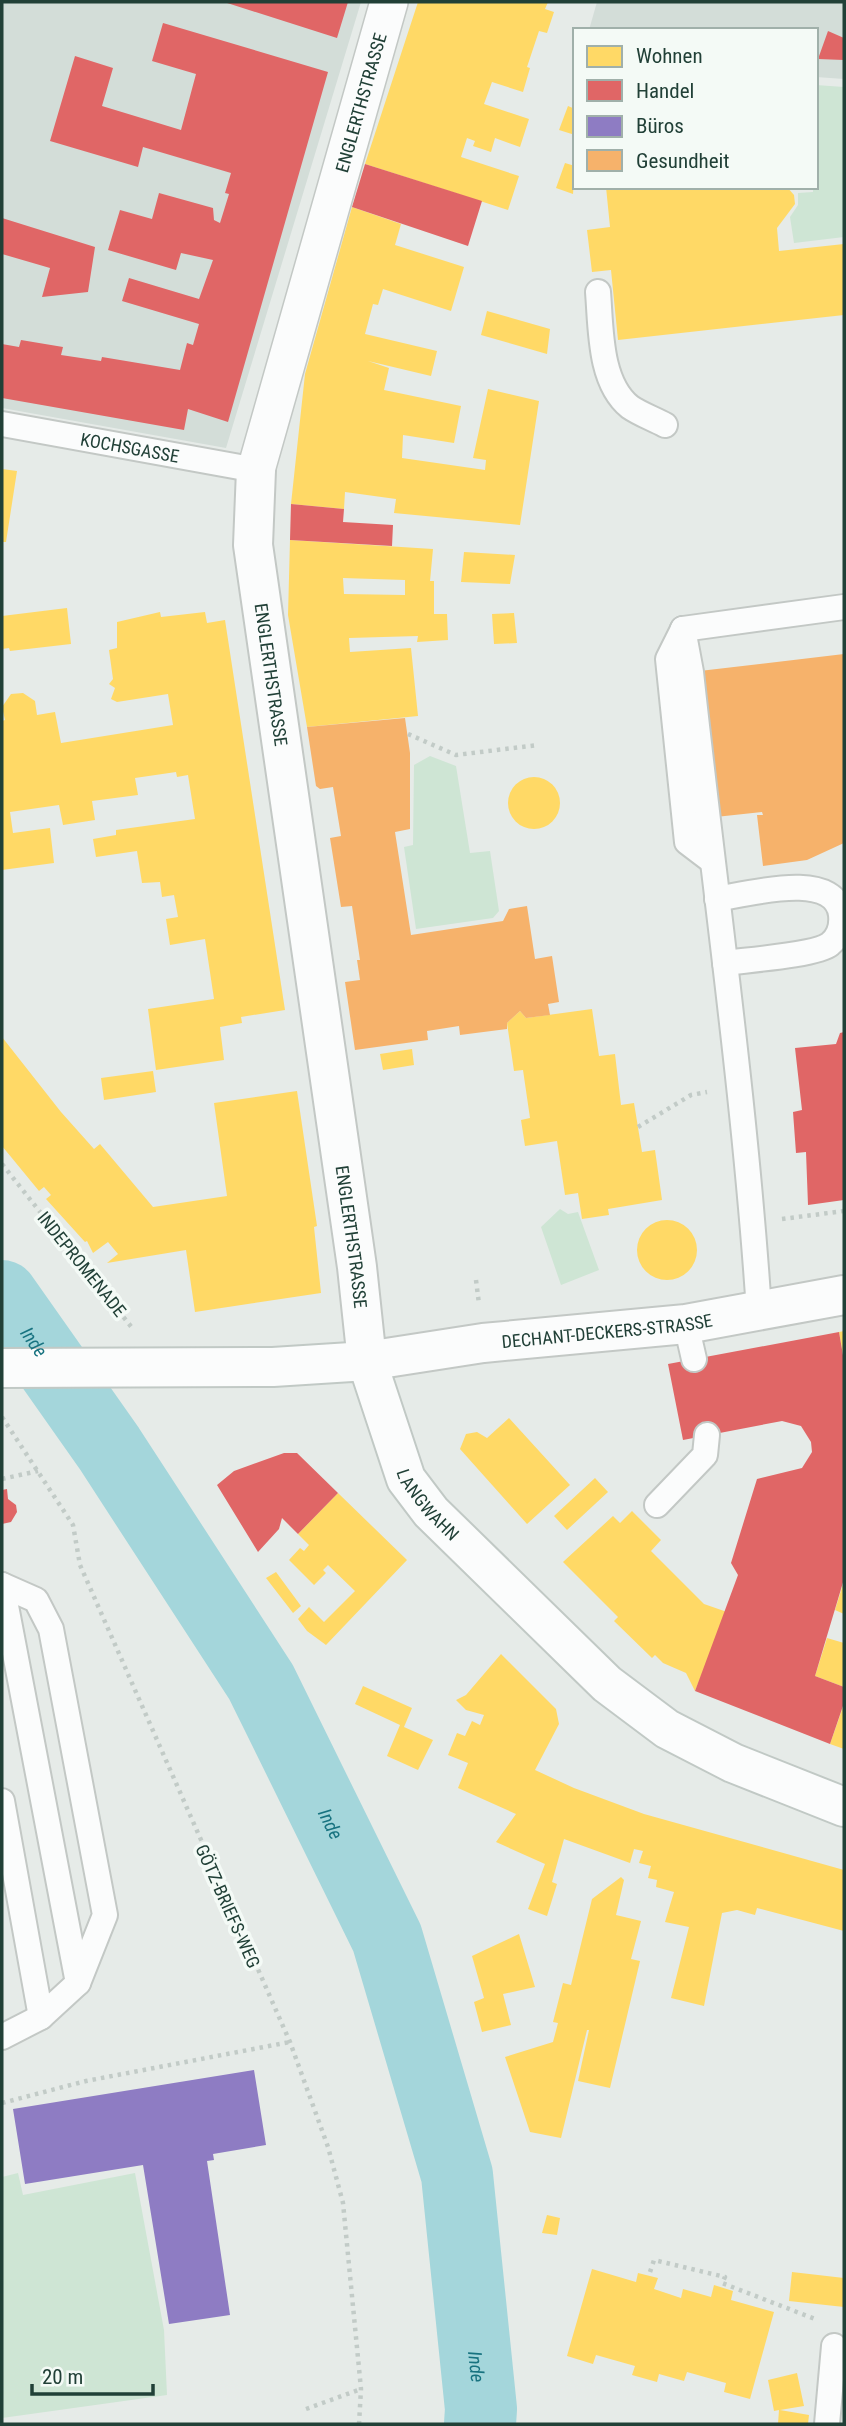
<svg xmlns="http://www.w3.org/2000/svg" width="846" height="2426" font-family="'Roboto Condensed',sans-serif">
  <rect width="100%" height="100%" fill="#e6ebe8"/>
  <!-- built -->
  <path fill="#d3ddd8" d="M2,2h359l-135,446 -224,-40z
    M597,2h247v77l-28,-2v-47h-227z"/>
  <!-- green -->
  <path fill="#cee5d4" d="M816,85l28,2v150l-50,6 -4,-26 8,-12v-12l15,-1v-5h3z
    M430,756l26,10 14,87 20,-2 9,60 -6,7 -77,11 -12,-82 9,-2 1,-80z
    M560,1209l8,5 10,-2 21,58 -38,15 -20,-58z
    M18,2173l5,22 112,-22 29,157 3,65 -165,23v-241z"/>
  <!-- homes -->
  <path fill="#ffd966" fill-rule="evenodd" d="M418,2h130l-3,7 9,3 -7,21 -8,-2 -12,36 3,1 -7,24 -31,-10 -8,22 45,15 -9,28 -25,-9 -4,14 -18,-6 2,-5 -8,-3 -6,19 58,19 -11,34 -143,-46z
    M568,106l7,3v26l-16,-5z
    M565,163l10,3 -2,28 -17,-6z
    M606,187h181l7,8 1,9 -18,24 2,23 65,-7v71l-226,25 -7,-70 -19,2 -5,-42 23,-3z
    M352,207l49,17 -6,21 69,22 -13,44 -68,-22 -5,16 -5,-1 -8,30 72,17 -6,25 -63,-15 21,7 -5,22 77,16 -7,37 -51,-8 -1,23 83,12 1,-10 -13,-2 15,-69 51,12 -19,124 -126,-12 2,-14 -51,-7 -1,17 -53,-5 14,-130z
    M487,311l63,18 -3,25 -66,-19z
    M2,469l15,2 -11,71h-4z
    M290,540l143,9 -3,32h4v33h13l1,26 -31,2 1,-6 -69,2 1,14 61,-4 7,68 -111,11 -19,-112zM343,578l62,2v15l-61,-1z
    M464,552l51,3 -5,29 -49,-2z
    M67,608l4,36 -61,7 -1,-3 -7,1v-33z
    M160,612l1,5 44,-5 2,11 18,-3 60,390 -44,7 1,6 -22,4 4,33 -68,10 -8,-61 66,-10 -9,-60 -35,6 -4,-26 12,-2 -4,-22 -12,2 -2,-15 -18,1 -5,-32 -41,6 -3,-18 23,-4v-5l79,-11 -7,-44 -11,2 -1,-5 -41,6 3,17 -46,6 3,19 -32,5 -4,-20 -49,7 3,21 37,-5 4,35 -52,7v-149l3,-1 -3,-13 9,-13 12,-1 12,8 2,14 18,-3 6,31 112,-18 -5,-31 -51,8 -6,-3 4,-11 -6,-4 4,-5 -4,-29 8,-2v-26z
    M514,613l3,30 -23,1 -2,-30z
    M508 803a26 26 0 1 1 52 0a26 26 0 1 1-52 0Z
    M592,1009l7,47 16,-2 6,51 13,-2 8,49 13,-2 7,50 -54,9 1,6 -27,4 -4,-26 -13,2 -8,-54 -32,5 -4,-26 9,-2 -7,-48 -9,1 -7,-48 13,-12 6,7z
    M2,1037l59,75 33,37 6,-5 53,63 74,-11 -13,-93 83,-12 20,135 -3,1 7,66 -126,19 -9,-62 -79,13 11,-9 -10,-12 -15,11 -6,-12 -2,1 -39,-43 5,-4 -7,-8 -5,4 -37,-45z
    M412,1049l2,16 -31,5 -3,-16z
    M153,1071l3,21 -52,8 -3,-22z
    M637 1250a30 30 0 1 1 60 0a30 30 0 1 1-60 0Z
    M844,1331v23h-1l-4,-22z
    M509,1418l61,67 -43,39 -67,-75 6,-15 11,-2 10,6z
    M595,1478l13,14 -41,38 -13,-14z
    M338,1493l69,67 -81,85 -19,-14 -9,-12 11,-12 15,15 31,-31 -27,-26 -5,5 3,3 -12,12 -25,-25 11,-12 4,3 5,-6 -11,-11z
    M632,1511l29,29 -10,11 53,53 23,8 -32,79 -9,-18 -23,-10 -8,-8 -3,3 -38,-37 4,-4 -55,-55 50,-46 7,7z
    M276,1572l25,34 -8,7 -27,-35z
    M844,1581v33l-9,-4z
    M827,1638l17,5v44l-29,-11z
    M501,1654l55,55 3,15 -24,46 39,18 70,26 200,56v61l-87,-23 -2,7 -18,-5 -15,3 -18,93 -33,-8 18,-71 -24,-5 9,-30 -18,-5 1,-7 -9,-2 3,-12 -12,-3 4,-12 -9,-2 -4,14 -66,-24 -12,43 5,2 -10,32 -19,-7 17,-45 -49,-22 20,-28 -58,-26 10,-25 -20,-8 9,-22 8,3 7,-15 8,4 4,-10 -18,-5 -10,-10 10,-5z
    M363,1686l49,22 -8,19 29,13 -15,30 -31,-14 13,-31 -45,-21z
    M844,1704v45l-14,-5z
    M621,1877l3,3 -8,35 25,6 -10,38 9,2 -30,127 -32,-7 11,-51h-2l-26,108 -31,-6 -25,-75 48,-15 5,-19 -5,-1 10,-39 8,2 21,-86z
    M519,1934l16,53 -32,7 8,31 -29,7 -8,-30 10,-4 -12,-42z
    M547,2215l13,3 -3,17 -15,-2z
    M592,2269l44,13 2,-9 20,5 -4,11 27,9 2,-9 28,8 3,-12 19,6 -2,9 43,12 -24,87 -26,-7 2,-9 -39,-11 -3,9 -25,-7 -2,8 -25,-7 3,-9 -39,-11 -3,9 -26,-8z
    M792,2272l52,6v29l-55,-6z
    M797,2373l7,33 -24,4 29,5 -1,9h-30l1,-14 -5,1 -6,-31z"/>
  <!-- shops -->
  <path fill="#e06666" d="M224,2h124l-11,36z
    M163,23l165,49 -100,350 -40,-13 -4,21 -182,-32v-54l17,3 2,-7 42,7 -2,8 40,6 1,-4 78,13 7,-27 6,2 6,-21 -77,-23 7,-23 70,21 14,-39 -32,-7 -5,17 -68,-20 12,-40 32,9 7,-26 54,15 1,12 6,3 9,-29 -4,-1 6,-20 -88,-26 -5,20 -88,-26 25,-85 38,12 -11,38 79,24 15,-56 -44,-13z
    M828,31l16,7v22l-26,-1z
    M365,164l117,37 -14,45 -116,-39z
    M2,218l93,29 -7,45 -46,5 8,-29 -48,-14z
    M291,504l53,5 -1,13 50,3 -1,21 -102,-6z
    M844,1032v168l-36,5 -2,-53 -10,1 -3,-41 9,-2 -7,-62 41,-4 4,-11z
    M839,1332l5,29v218l-29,97 29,11v16l-14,41 -135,-53 43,-116 -7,-12 26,-84 45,-11 10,-16 -1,-10 -10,-16 -19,-5 -99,19 -15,-76z
    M284,1453h13l41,40 -40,41 -16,-16 -3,11 -21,23 -41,-67 17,-14z
    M7,1489l1,10 8,6 1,7 -6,10 -9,2v-34z"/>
  <!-- offices -->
  <path fill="#8e7cc3" d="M254,2070l12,75 -53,9 1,6 -7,1 23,154 -61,9 -26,-159 -118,19 -12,-75z"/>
  <!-- health -->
  <path fill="#f6b26b" d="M844,654v189l-37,17 -44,6 -6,-51h6l-1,-3 -65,7 -6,-147z
    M405,718l5,35v76l-15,3 16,103 92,-14 6,-12 18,-3 8,53 17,-3 7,46 -11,2 2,11 -24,3 -6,-7 -13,12v6l-47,6 -1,-9 -32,5 1,9 -73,10 -10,-68 15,-2 -3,-20h3l-8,-54 -11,1 -11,-69 11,-2 -8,-49 -13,2 -4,-3 -9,-59z"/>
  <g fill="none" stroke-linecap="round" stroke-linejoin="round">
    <!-- river -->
    <path stroke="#a4d6db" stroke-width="72" id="s1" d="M2,1296l107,152 152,234 126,256 70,237 24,234 -1,15"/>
    <defs>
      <g id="service">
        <path d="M598,292c3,36 1,90 32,115 10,7 24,12 35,18"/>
        <path id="s2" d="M2,424l254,46"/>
        <path d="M683,629l8,43c23,213 54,425 68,639"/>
        <path d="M683,629l-15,30 19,183 25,19"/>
        <path d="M683,629l161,-22"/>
        <path d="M717,899c31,-5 119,-30 124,16 1,10 -2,22 -11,29 -13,11 -84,16 -105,19"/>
        <path d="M686,1324l8,35"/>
        <path d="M657,1505l48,-50 2,-20"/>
        <path d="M2,1585l34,15 15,29 54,286 -27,68 -37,34 -39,20"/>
        <path d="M2,1585l76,398"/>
        <path d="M2,1801l39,216"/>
        <path d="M827,2424l7,-78"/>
      </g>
      <g id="pedestrian">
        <path id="s3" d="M256,470l133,-468"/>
      </g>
      <g id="minor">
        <path id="s4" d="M256,470l-3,75 104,722 10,94 116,-18 203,-19 158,-29"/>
      </g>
      <g id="secondary">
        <path id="s5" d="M2,1368l271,-1 94,-6 39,118 25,33 176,172 60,45 66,34 111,44"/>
      </g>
    </defs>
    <!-- service casing -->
    <use href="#service" stroke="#c3c8c5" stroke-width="28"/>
    <!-- pedestrian casing -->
    <use href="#pedestrian" stroke="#c3c8c5" stroke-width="40"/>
    <!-- minor casing -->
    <use href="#minor" stroke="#c3c8c5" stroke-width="42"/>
    <!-- secondary casing -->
    <use href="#secondary" stroke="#c1c9c5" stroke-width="42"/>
    <!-- path -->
    <path stroke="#c2cbc7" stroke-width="4.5" stroke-dasharray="3.5 5" stroke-linecap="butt" d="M408,734l48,21 82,-10
      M638,1127l53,-32 16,-3
      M2,1164l131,165
      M782,1219l62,-8
      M476,1280l3,24
      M2,1417l71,108 7,40 210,477 38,105 15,56 18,186 -2,35
      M2,1479l36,-8
      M2,2103l84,-22 204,-39
      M650,2272l4,-12 71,17 -3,6 93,36
      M306,2409l55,-20"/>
    <!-- service -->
    <use href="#service" stroke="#fbfcfc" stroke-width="24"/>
    <!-- pedestrian -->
    <use href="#pedestrian" stroke="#fbfcfc" stroke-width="37"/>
    <!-- minor -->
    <use href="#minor" stroke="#fbfcfc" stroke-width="38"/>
    <!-- secondary -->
    <use href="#secondary" stroke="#fbfcfc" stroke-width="38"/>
  </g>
  <g text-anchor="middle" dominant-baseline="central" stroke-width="7" stroke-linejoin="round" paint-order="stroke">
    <!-- street labels -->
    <g font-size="18" fill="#214037" stroke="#f4faf6">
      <text stroke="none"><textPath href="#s3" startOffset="382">ENGLERTHSTRASSE</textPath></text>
      <text stroke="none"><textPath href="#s2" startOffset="130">KOCHSGASSE</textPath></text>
      <text stroke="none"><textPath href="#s4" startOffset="206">ENGLERTHSTRASSE</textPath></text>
      <text stroke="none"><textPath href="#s4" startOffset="774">ENGLERTHSTRASSE</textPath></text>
      <text transform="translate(82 1264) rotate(51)">INDEPROMENADE</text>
      <text stroke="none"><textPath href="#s4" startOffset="1141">DECHANT-DECKERS-STRASSE</textPath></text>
      <text stroke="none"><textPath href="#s5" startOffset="523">LANGWAHN</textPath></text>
      <text transform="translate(228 1906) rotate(66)">GÖTZ-BRIEFS-WEG</text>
    </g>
    <!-- water labels -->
    <g font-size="19" font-style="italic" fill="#187380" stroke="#f4faf6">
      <text stroke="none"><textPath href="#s1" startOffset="56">Inde</textPath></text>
      <text stroke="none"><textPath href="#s1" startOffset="623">Inde</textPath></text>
      <text stroke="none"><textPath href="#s1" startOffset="1190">Inde</textPath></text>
    </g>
  </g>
  <!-- border -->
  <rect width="846" height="2426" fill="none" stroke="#214037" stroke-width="7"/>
  <!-- legend -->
  <rect x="573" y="28" width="245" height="161" fill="#f4faf6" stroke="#a0b0aa" stroke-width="2"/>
  <rect x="587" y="46" width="35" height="21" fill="#ffd966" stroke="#a0b0aa" stroke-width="2"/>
  <text x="636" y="63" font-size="21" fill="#214037">Wohnen</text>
  <rect x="587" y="80" width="35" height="21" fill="#e06666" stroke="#a0b0aa" stroke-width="2"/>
  <text x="636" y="98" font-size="21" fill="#214037">Handel</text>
  <rect x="587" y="116" width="35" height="21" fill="#8e7cc3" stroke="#a0b0aa" stroke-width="2"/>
  <text x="636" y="133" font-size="21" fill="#214037">Büros</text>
  <rect x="587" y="150" width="35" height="21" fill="#f6b26b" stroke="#a0b0aa" stroke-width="2"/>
  <text x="636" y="168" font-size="21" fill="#214037">Gesundheit</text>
  <!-- scale -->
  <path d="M32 2384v10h121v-10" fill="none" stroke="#214037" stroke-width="3.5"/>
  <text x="42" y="2384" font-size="21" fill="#214037" stroke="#f4faf6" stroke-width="5" paint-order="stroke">20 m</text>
</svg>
